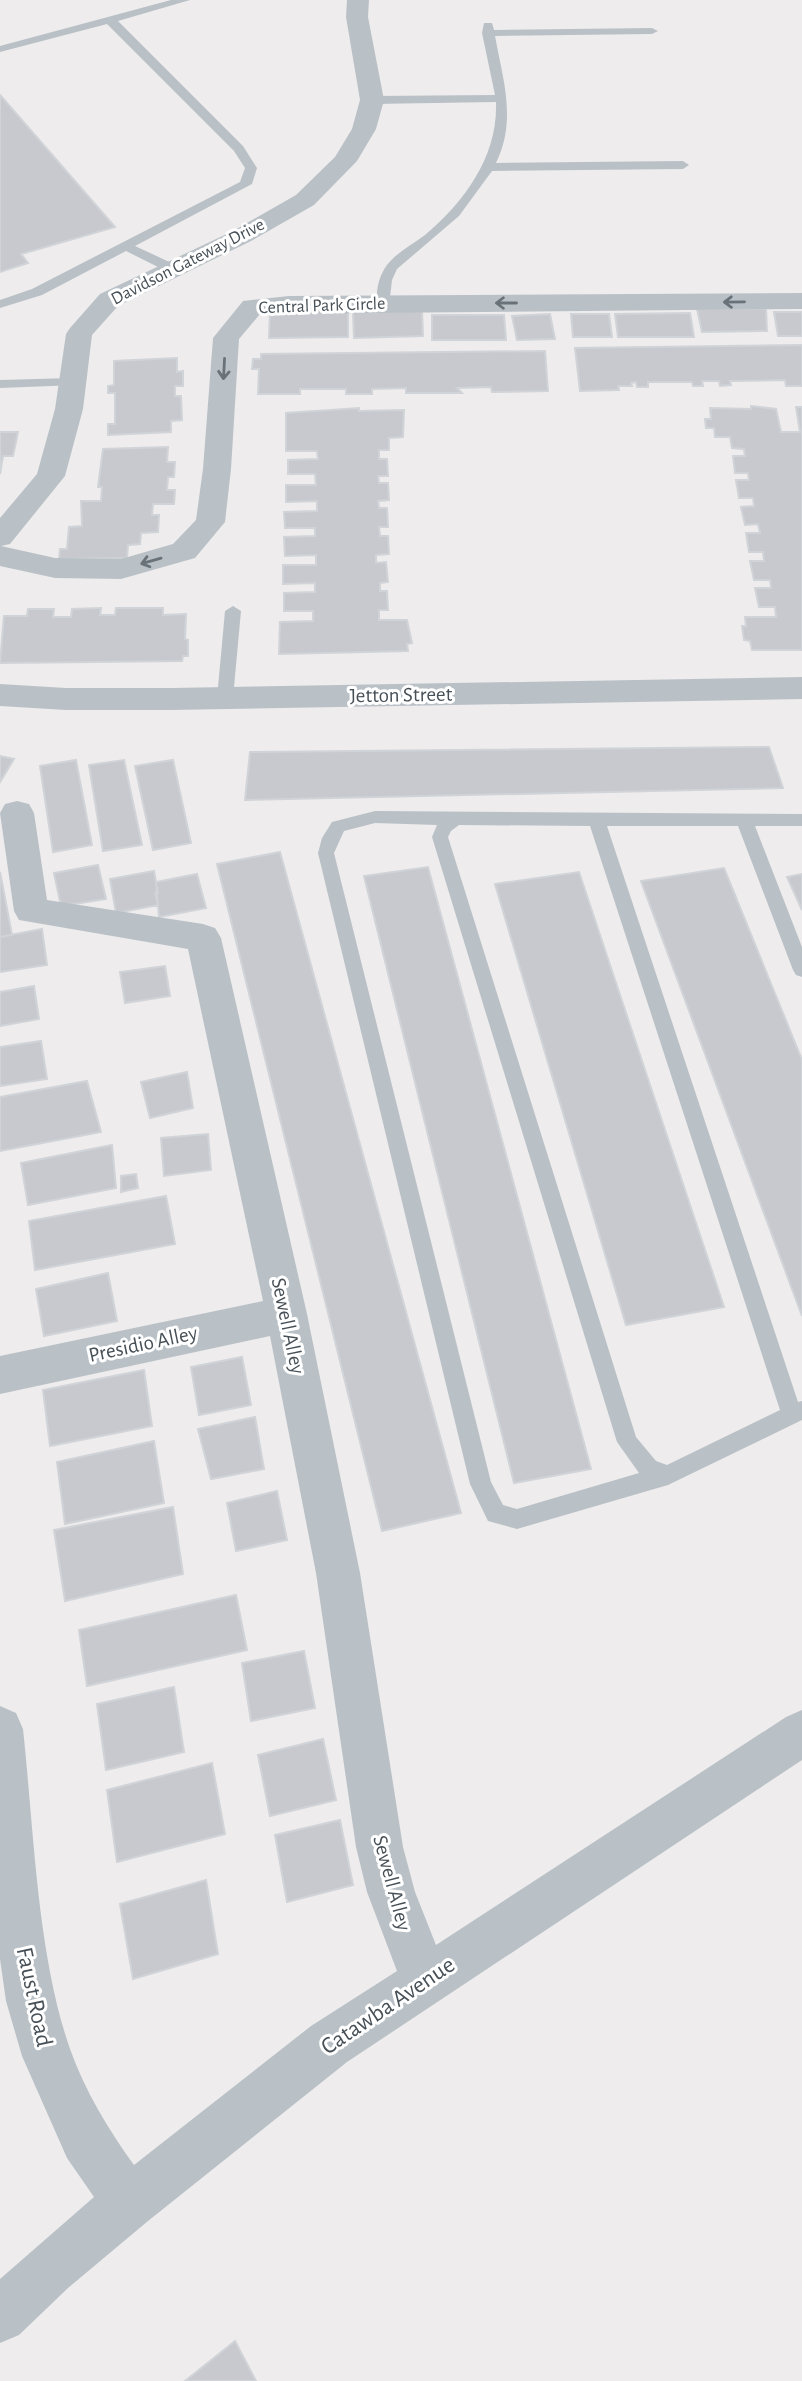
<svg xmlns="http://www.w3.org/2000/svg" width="802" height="2381" font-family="'Alegreya Sans',sans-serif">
  <rect width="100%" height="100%" fill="#eeecec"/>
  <!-- building -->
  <path fill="#c7c9ce" stroke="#d0d3d7" stroke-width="2" d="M0,95l115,132 -94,27 7,9 -28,9z
    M697,309h69l1,22 -65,1z
    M422,311l1,25 -69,2 -1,-26z
    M348,312v25l-79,1 1,-25z
    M774,312h28v24h-24z
    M690,313l4,24h-76l-3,-23z
    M550,314l5,25 -38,1 -5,-24z
    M571,314h38l3,23h-39z
    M432,315h72l2,25h-74z
    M802,345v41h-16l-1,-6 -55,1 1,4 -11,1 -1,-5h-17l1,5h-10l-1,-4h-44v5h-11l-1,-5 -5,1 1,3h-14l1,4 -39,1 -5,-43z
    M545,351l3,40 -56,1 -1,-5 -34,1 5,5h-56v-5l-34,1v5h-26v-5h-46v5h-42l1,-25h-7l1,-10h8v-5z
    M177,358v14l6,-1v15h-8v10h6l1,24 -11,1v11l-63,3v-11h7v-31h-7v-7l6,-1v-24z
    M751,406l25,3 5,23h19l-4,-25h6v243h-50l-2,-9 -6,-1 -2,-14h4l-1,-9h31l-1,-10h-16l-4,-19h16l-1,-8h-16l-4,-19h14l-1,-9h-14l-3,-19h14l-2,-9 -13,1 -4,-18 13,-1 -1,-8h-14l-3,-18h13l-1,-7h-13l-2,-17h12l-1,-7 -12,-1 -2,-11h-15l-1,-9h-8l-1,-9h6l-1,-11 41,1z
    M359,408v3l45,-1 -1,27 -14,1v12h-10v9h8l1,17h-10l1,7h9l1,17 -11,1 1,7h8l1,19h-9l1,9h8l1,18 -13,1v8l10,-1 2,20 -8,1v8h7l1,19h-9v10h28l5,23 -5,1 1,7 -129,3 1,-32 33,-1v-10h-29v-18l31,-1v-9l-32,1v-19h33v-10l-31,1 -1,-19 31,-1v-8h-30l-1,-16 33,-1v-10l-31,1v-17h30l-1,-11h-27v-14l30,-1 -1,-8h-31v-38z
    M0,432h18l-5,24h-10l-3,18z
    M168,447l-1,15h8l-1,15h-6l-1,13h8l-1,14h-21l-1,11h7l-1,17 -17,1 -1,11 -12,1 -1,13 -68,1 1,-10h7l2,-22 13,-1 -1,-25h20l1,-14h-4l5,-38z
    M101,608l-1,7h15l1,-7h47v7l23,-1 -1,25 3,1v16h-5l-1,5 -182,2 4,-47h23l1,-7h26l-1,8h18l1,-8z
    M769,747l14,41 -538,12 5,-48z
    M0,756l14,3 -14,23z
    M76,760l16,85 -39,7 -13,-86z
    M124,760l18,85 -39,6 -14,-86z
    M173,760l18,83 -38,7 -18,-84z
    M280,852l181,661 -79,18 -165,-667z
    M98,865l8,34 -45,7 -7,-33z
    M428,867l163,602 -77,14 -150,-607z
    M724,868l78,192v256l-161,-435z
    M154,871l4,22h-3l3,12 -42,8 -6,-34z
    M0,872l12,63 -12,2z
    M579,872l145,435 -98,18 -131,-441z
    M197,874l9,34 -47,9 -3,-35z
    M802,874v36l-15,-33z
    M42,929l5,36 -47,7v-35z
    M165,966l5,30 -45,7 -5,-31z
    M34,986l5,33 -39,7v-34z
    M41,1041l6,38 -47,7v-39z
    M187,1072l6,36 -43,10 -9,-36z
    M87,1081l14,51 -101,19v-54z
    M208,1134l3,36 -47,6 -3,-38z
    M112,1145l4,43 -88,17 -7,-42z
    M136,1174l2,14 -17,4v-16z
    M166,1196l9,48 -140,26 -6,-49z
    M108,1273l9,48 -73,15 -8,-47z
    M242,1357l9,48 -52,10 -8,-48z
    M144,1370l8,56 -102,20 -7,-56z
    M255,1417l9,52 -53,10 -13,-50z
    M154,1441l10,62 -99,21 -8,-62z
    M277,1491l10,49 -51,11 -9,-48z
    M173,1507l10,67 -118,27 -11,-71z
    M236,1595l11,55 -160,36 -8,-56z
    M304,1651l11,57 -64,13 -9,-58z
    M174,1687l10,65 -78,18 -9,-66z
    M323,1739l13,61 -66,16 -12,-61z
    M212,1763l13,71 -108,28 -10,-72z
    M340,1820l13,65 -66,17 -12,-67z
    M206,1880l12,74 -85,25 -13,-75z
    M235,2341l21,40h-71z"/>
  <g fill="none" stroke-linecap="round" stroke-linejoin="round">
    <!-- lane -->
    <path fill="#b9c1c7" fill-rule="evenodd" d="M171,0h19l-72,21 125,125 14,22 -5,16 -117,62 43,20v6h-10l-42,-21 -84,44 -42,13v-8l32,-11 208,-107 5,-14 -11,-17 -127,-127 -107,28v-6z
      M484,23h8l2,7 158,-2 6,3 -6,3 -157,2c8,44 22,84 1,127l187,-2 6,4 -6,4 -191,2 -33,45 -62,53 -5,11 -3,26h-10c-5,-13 0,-30 8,-41 10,-13 25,-20 38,-30 40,-34 73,-79 71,-133l-124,2 -6,-4 6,-4 123,-1 -13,-62z
      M72,378l5,1v6l-77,3v-8z
      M233,606l8,5 -8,87 -8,6 -8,-6 8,-87z
      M375,811l427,3v12h-47l47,121v30l-6,-2 -3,-5 -55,-144h-131l191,576 4,-1v19l-134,65 -151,44 -29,-8 -18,-37 -152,-631 4,-15 10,-16zM375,823l62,2 -5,12 185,605 22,31 -122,36 -14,-4 -12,-23 -157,-629 10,-22zM459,825l131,1 190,584 -113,55 -11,-4 -20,-24 -188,-600 3,-6z"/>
    <!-- street -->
    <path fill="#b9c1c7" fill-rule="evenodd" d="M347,0h22l-1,17 16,83 -8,29 -19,32 -43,44 -63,36 -133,65 -26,29 -9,74 -18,67 -55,68 -9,2 54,12 66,1 52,-15 23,-24 7,-51 10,-131 30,-37 46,-5 513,-3v16l-542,5 -21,25 -8,130 -6,53 -30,36 -74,21 -66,-1 -55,-12v-48l37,-44 18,-65 11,-75 4,-6 30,-34 133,-63 63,-36 39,-38 17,-28 8,-29 -14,-83z
      M802,677v22l-630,11h-106l-66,-4v-22l66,4h106z
      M17,801l12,3 5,9 13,87 156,24 12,4 6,10 86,376 53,259 43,274 12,45 21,53 350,-228 16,-7v50l-455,302 -199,159 -80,67 -49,47 -19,8v-64l94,-82 -27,-39 -45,-102 -16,-55 -6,-42v-253l16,7 7,16c11,101 14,225 47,320 15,42 38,80 64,116l177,-139 86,-55 -30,-79 -11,-45 -40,-274 -46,-237 -270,58v-38l263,-55 -75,-352 -169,-29 -5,-9 -14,-98 5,-9z"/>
  </g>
  <!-- one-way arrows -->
  <defs><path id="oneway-shaft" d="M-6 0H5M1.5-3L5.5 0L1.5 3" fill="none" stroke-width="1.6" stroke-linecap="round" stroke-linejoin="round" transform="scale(1.75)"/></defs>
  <g stroke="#697279">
    <use href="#oneway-shaft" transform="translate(734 302) rotate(179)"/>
    <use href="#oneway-shaft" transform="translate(506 303) rotate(-180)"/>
    <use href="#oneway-shaft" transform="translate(224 369) rotate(93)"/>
    <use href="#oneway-shaft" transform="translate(151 561) rotate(164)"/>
  </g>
  <g text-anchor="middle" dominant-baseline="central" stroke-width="6" stroke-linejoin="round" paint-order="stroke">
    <!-- far-street labels -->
    <g font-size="18" fill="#475057" stroke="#fff">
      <text transform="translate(188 262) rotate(-27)">Davidson Gateway Drive</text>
      <text transform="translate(322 306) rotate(-2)">Central Park Circle</text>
    </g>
    <!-- street labels -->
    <g font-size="21" fill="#475057" stroke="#fff">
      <text transform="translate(401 695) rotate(-1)">Jetton Street</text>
      <text transform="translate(288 1326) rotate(78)">Sewell Alley</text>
      <text transform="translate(143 1344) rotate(-12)">Presidio Alley</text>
      <text transform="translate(392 1883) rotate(75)">Sewell Alley</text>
    </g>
    <!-- near-street labels -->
    <g font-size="24" fill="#475057" stroke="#fff">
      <text transform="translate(34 1997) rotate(78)">Faust Road</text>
      <text transform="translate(388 2006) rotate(-34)">Catawba Avenue</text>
    </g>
  </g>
</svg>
